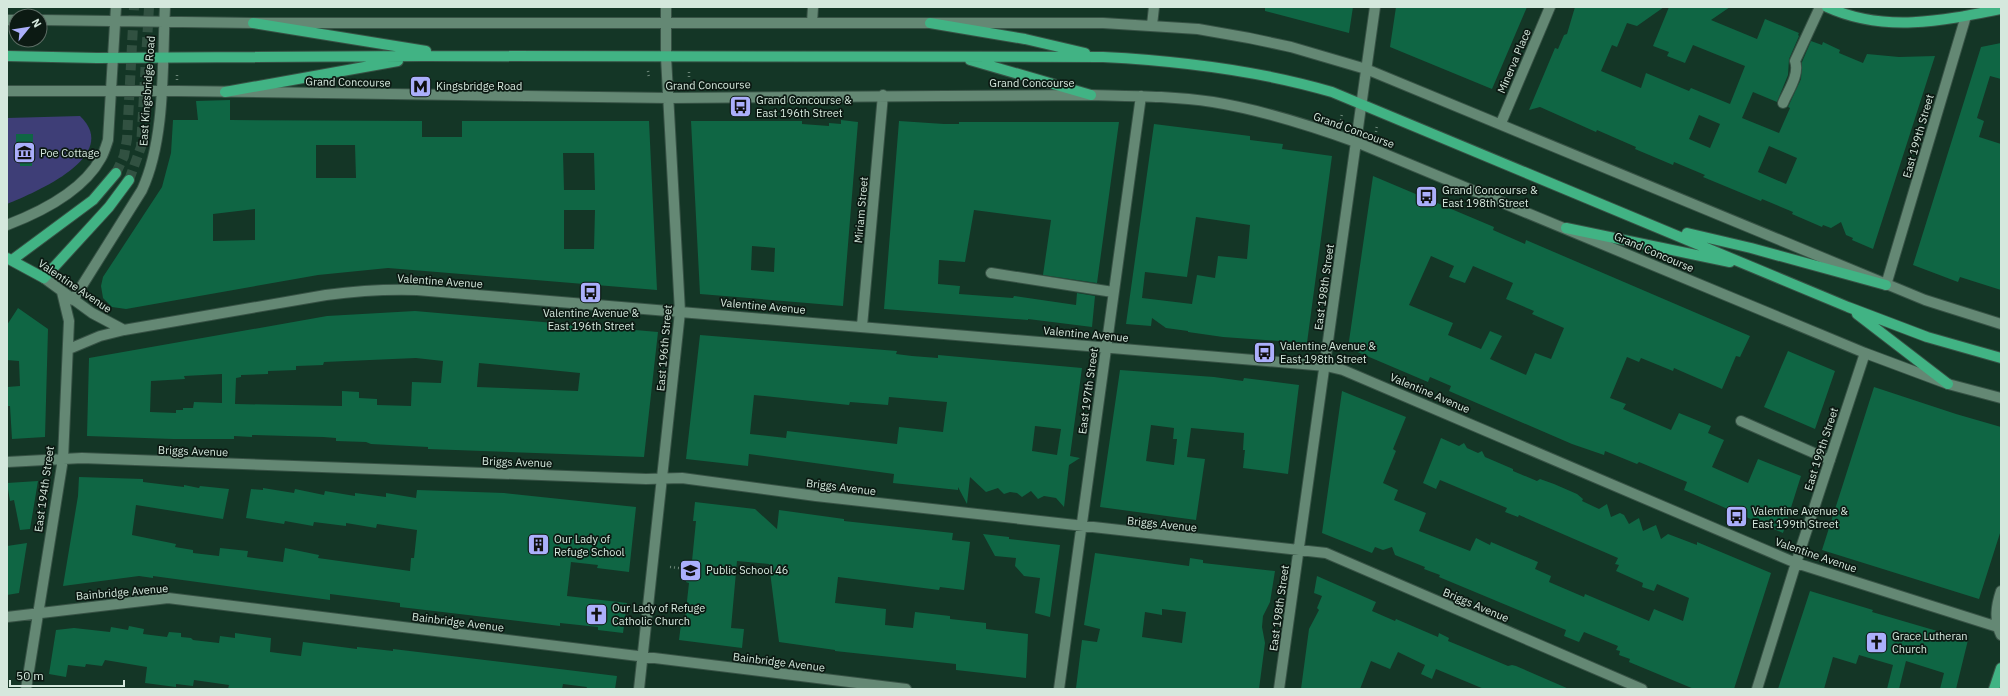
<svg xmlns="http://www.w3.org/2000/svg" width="2008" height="696" font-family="'IBM Plex Sans',sans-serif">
  <rect width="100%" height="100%" fill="#143626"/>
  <!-- green -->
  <path fill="#3e3e77" d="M80,116c42,40 -44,76 -73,88v-86z"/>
  <!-- building -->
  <path fill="#0f6644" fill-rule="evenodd" d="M1265,7h88l-4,26 -84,-22z
    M1396,7h131l-35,82 -102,-42z
    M1575,7h89l-27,19 -10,-3 -10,24 -5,-2 -11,26 40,17 5,-15 43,18 2,-3 39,16 15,-38 -52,-21 -8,18 -18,-7 2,-4 -16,-6 16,-39h61l-19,13 46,19 8,-20 34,14 -1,2 1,1 -10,23 -1,16 -11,27 -24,-10 -11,26 37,15 11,-25 -2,-1 13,-28 1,-17 9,-21 11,4 1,-3 17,8 -1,3 24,10 4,-9 32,3 36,-1 -62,193 -21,-9 1,-2 -7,-3 -5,-13 -10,6 -8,-3 -1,2 -30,-13 1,-2 -31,-13 -1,2 -58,-24 2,-2 -31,-13 -1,3 -38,-16 1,-2 -39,-17 -1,2 -56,-25 -11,3 26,-62 3,1 6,-14 3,-1zM1699,115l21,9 -10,24 -21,-9zM1769,146l28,12 -11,26 -28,-12z
    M2001,43v36l-11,-3 -13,42 7,3 -5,16 22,7v146l-41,-13 -2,5 -45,-17 68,-218z
    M230,100v20l192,1v16h40v-16h187l8,169 -269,-22 -70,7 -192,34 -14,-2 -9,-9 -2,-12 2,-9 59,-90 9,-34 2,-33h25l-2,-19zM316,145h39l1,33h-40zM563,153h31l1,37h-31zM255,209v31l-42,1v-27zM564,210h31l-1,39h-30z
    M841,120l17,2 -15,184 -143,-12 -9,-173h111v3l27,2v-3l12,1zM752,246l23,2 -1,24 -23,-2z
    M899,121l45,3h15v-2h160l-22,161 -54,-8 8,-55 -77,-10 -9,52 -26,-2 -1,24 22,2 -1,8 54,4 1,-2 62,9 1,-12 18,3 -3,31 -64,-8v1l-144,-11z
    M1154,124l96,12v4l33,4 -1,5 50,7 -25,187 -84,-6 -35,-5v-1l-22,-3 -14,-10 -1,8 -25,-2zM1196,217l54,8 -3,34 -29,-3 -3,22 -18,-3 -5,29 -50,-6 3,-26 42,5z
    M16,134h17l-1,32h-12v-11h-4z
    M1373,176l121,51 -1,3 32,14 1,-4 224,96 -10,21 -4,-1 -14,33 -48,-21 -1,3 -32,-13 -2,4 -12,-5 -17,41 16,6 -3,5 48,21 8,-17 32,13 -3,7 16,7 -12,27 36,16 10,-24 43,17 -18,57 -99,-43 3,-8 -48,-20 -2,2 -32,-13 -1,4 -32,-11 -123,-53 2,-5 -21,-9 -2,5 -80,-34zM1431,256l23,10 -5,11 16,6 8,-17 40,17 -7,16 28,12 -2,3 32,14 -13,31 -16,-6 -9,22 -36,-16 12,-23 -12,-5 -9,18 -33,-14 5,-12 -44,-18z
    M18,308l30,21 -3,108 -33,2 -2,-33h-3v-19l13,-1 -1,-25 -12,-1v-35z
    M415,311l243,21 -14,125 -216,-8v-2l-57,-3 -5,-2 -30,-1v-3l-13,-1 -71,-2v2l-18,-1v3h-61l-86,-3 2,-78 238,-42zM416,358l27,3 -2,22 -29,-1 -1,24 -34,-1v-6l-18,-1v-6l-17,-1v15l-107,-2 1,-26 5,-1v-2l27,-1v-3l28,-1v-4l27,-1 1,-3zM479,363l101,10 -2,18 -101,-4zM222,374v29l-28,-1 -1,6h-10v2h-7v3l-26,-1 1,-31 34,-2 -1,-3z
    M700,335l197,16 -1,3 16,2 26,2v-3l144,13 -12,88 10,2 -11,7 -5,42 -8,-9 -12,-2 -6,3 -7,-8 -9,6 -5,-4 -7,-1 -6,2 -6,-6 -12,4 -16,-15 -3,27 -9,-17v3l-65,-7 1,-9 -145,-20 -1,12 -62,-7zM754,395l95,10 1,-3 38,3 1,-8 58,5 -4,30 -44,-5 -2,17 -110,-13 -1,7 -36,-4zM1035,426l26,3 -4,26 -25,-4z
    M1788,351l47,20 -20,58 -51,-22z
    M1120,370l94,7 29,4 1,-3 55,7 -11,89 -45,-6 2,-18h-2l1,-17 -53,-5 -4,29 18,2 -9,61 -96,-13zM1151,425l23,3 -1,11h4l-3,26 -28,-4z
    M1874,387l82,27 45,13v103l-22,69 -157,-49z
    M1342,391l64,26 -13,32 3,2 -13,32 15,7 -4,10 32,13 -7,18 51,20 6,-13 14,7 1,-3 47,20 -3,7 16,7 -2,6 35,15 1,-3 64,27 5,-12 29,12 6,-23 -32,-14 -3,7 -12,-4 1,-4 -27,-12 3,-6 -4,-1 3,-6 -99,-43 -1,2 -13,-5 2,-4 -67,-28 -4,9 -13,-6 18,-45 18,8 5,-3 3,5 11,5 4,-2 3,6 28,12v2l24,10 3,-2 14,5 23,10 6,5 -1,2 17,8 8,-5 4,13 9,-4 4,2 5,9 10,-6 4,13 13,-6 5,14 7,-5 29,11v-3l74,31 -37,116h-40l-65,-27 1,-3 -11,-4 1,-4 -4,-1 2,-4 -34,-14 -5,10 -15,-6 2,-6 -127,-53 1,-2 -16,-6 1,-2 -30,-12 -3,-8 -9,3 -8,-3 -3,6 -50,-20z
    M79,477l64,2v3l41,5v-2l15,3 1,-2 29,3 -6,30 -87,-14 -4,30 44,9 -1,3 18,3v3l26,3 1,-8 28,3 -1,6 36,5 2,-14 34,7 -1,3 92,13 1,-13h3l3,-28 -40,-6 -1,4 -30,-5v3l-32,-4 -1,4 -28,-5 -1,3 -38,-6 5,-29 12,1v-2l31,5 1,-4 29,6 1,-4 30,5v-3l31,4v-4l30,5 1,-8 87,3 132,14 -7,65 -32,-4 1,-3 -27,-3 -4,34 60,7 -4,30 -25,-3v-3l-38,-4v3l-160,-19v-4l-70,-9v6l-177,-24v2l-14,-2 -76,10 15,-90z
    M38,481l-8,48 -10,1 -6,-30 -4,1 -3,-18z
    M695,502l60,7 22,20 2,-19 65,9v2l109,12 -1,7 18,2 -6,48 -24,-3 -1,3 -101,-13 -3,26 51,6 -1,16 28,3 2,-16 35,4v3l36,4v6l42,5 -2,44 -70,-8v-6l-121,-13v-1l-56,-8 -10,-78 -32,-3 -6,67 13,1 -2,19 -63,-8 2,-16 4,-5 4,-36 -3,-1 2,-21h4l4,-40h-3z
    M983,534l26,3v2l51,6 -10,72 -15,-4 5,-35 -16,-2 -9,-10 1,-8 -21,-2z
    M27,543l-8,50 -12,2v-49z
    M1095,553l94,13 1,-8 13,2v3l72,8 -5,31 -7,14 -1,11 3,16 -6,46 -183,-1 6,-48 15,2 3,-13 -16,-4zM1162,609l24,3 -4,31 -40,-6 3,-25 17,3z
    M1317,576l59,26 -4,9 23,10 1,-2 42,18 1,-4 10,5 -1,3 22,9 38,16 4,-1 4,1 53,23h-85l-48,-20 -4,10 -11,-5 4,-9 -27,-13 -8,17 -19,-8 -11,28h-59l8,-60 10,-19 -2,-2 5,-12 -8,-3z
    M1810,591l63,19 -1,2 96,28 -12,49h-16l4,-16 -38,-12 -7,28h-12l6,-24 -34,-10 -3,9 -23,-7 -9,32h-46z
    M129,626l15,3 -1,5 24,3 2,-5 12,1v4l10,1 2,2 26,3 1,-7 15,2v-5l36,5 -1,14 31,4 2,-14 54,7v-2l36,4v-2l224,27 -2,13h-29l1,-2 -24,-3 -1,5h-334l1,-4 -35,-5 -1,6 -17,-2v3l-31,-4 2,-16 -42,-7 -3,6 -16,-2 -1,3 -17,-2 -2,12 -17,-3 7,-44 18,-2 36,4 1,-5 17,3z"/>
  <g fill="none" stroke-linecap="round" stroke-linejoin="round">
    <!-- major-tunnel -->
    <path stroke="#315141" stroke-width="10" stroke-dasharray="10 5" stroke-linecap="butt" d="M116,173l8,-17 3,-17 7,-132
      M129,180l12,-33 8,-140"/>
    <defs>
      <path id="minor" d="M7,20h9
        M40,20l213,3h850l95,6 51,9 42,9 75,22 559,231 76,24
        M812,23l1,-16
        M1152,25l2,-18
        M7,91h170l492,7 422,-3c41,1 82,1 122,7 49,8 96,23 143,40l509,211 83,31 53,14
        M1783,103c5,-12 17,-29 12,-42l25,-54
        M1501,123l49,-116
        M7,225c34,-13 76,-34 94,-67 3,-5 5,-12 7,-18l8,-133
        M991,273l122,19
        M44,278l48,35 32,17
        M1886,285l80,-269
        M73,300l69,-110c24,-52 20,-126 23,-183
        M862,326l21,-231
        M69,349l31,-13 24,-6 202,-35c30,-4 60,-6 91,-5l909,76 17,4 453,193 205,65
        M1741,421l89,39
        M7,462l75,-4 564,21 36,-1 134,18 510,57 316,136
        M2001,591c-5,15 -7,29 0,44
        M7,617l161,-19 738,91
        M26,689l37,-230 6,-138 -7,-29
        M639,689l41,-377 -14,-255v-50
        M1059,689l82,-593
        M1279,689l96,-682
        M1757,689l39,-126 69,-210"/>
      <path id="major" d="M1827,7c57,26 115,14 174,2
        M253,23l173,28
        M930,23l95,16 60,14
        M7,56l90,2 328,-2 678,1c78,4 154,13 229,35l516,215 79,30 74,21
        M970,60l121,35
        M225,92l173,-31
        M1566,228l164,34
        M1687,233l64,15 135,37
        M7,258l37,20 65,-71 20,-27
        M12,260l81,-60 23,-27
        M1857,314l91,70
        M1994,689l7,-21"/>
    </defs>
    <!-- minor casing -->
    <use href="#minor" stroke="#375245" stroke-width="12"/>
    <!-- major casing -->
    <use href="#major" stroke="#375245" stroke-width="12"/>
    <!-- path -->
    <path stroke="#6b8678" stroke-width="2.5" stroke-dasharray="1 3" stroke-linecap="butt" d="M648,71l1,7
      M689,72v6
      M177,80v-6
      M1341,120l1,-7
      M1376,132l1,-7
      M670,567l17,2"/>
    <!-- minor -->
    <use href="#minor" stroke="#648874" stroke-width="10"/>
    <!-- major -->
    <use href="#major" stroke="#41b384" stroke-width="10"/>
  </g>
  <!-- icons -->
  <defs>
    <symbol id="metro-square" viewBox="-11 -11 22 22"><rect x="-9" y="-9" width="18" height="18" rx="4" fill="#abaffb" stroke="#0c1a13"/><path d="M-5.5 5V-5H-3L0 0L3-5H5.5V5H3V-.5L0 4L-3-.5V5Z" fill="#111"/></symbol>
    <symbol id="bus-square" viewBox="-11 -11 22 22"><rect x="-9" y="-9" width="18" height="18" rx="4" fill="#abaffb" stroke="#0c1a13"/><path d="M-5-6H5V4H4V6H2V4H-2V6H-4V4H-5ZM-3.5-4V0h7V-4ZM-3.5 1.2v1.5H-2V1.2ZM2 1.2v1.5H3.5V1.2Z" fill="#111"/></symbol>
    <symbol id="museum-square" viewBox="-11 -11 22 22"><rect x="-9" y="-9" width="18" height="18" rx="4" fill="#abaffb" stroke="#0c1a13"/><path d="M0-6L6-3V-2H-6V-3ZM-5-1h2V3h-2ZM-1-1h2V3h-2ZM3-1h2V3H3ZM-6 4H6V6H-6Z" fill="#111"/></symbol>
    <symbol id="building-square" viewBox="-11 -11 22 22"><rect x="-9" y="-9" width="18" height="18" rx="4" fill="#abaffb" stroke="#0c1a13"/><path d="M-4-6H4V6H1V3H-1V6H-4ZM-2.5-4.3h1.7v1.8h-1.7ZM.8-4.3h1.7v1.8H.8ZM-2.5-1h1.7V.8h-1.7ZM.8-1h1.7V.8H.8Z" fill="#111"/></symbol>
    <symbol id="school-square" viewBox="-11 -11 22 22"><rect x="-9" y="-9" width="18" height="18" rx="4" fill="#abaffb" stroke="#0c1a13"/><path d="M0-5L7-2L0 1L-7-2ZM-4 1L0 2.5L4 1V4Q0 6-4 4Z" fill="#111"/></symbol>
    <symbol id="church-square" viewBox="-11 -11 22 22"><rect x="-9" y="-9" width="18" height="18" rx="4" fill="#abaffb" stroke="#0c1a13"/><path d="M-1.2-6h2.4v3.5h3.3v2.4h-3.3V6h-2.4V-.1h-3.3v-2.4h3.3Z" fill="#111"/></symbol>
  </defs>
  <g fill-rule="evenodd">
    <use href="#metro-square" x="408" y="74" width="25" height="25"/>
    <use href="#bus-square" x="728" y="94" width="25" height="25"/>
    <use href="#museum-square" x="12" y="140" width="25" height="25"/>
    <use href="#bus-square" x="1414" y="184" width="25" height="25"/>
    <use href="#bus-square" x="578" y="280" width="25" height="25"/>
    <use href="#bus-square" x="1252" y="340" width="25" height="25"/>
    <use href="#bus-square" x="1724" y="504" width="25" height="25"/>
    <use href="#building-square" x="526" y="532" width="25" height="25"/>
    <use href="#school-square" x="678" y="558" width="25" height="25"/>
    <use href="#church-square" x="584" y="602" width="25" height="25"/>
    <use href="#church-square" x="1864" y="630" width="25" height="25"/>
  </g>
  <g text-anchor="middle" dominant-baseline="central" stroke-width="3.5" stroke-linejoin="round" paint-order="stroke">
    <!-- street labels -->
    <g font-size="11" fill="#d5e8dd" stroke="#0c1a13">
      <text transform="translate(1514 61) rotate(-67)">Minerva Place</text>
      <text transform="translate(348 82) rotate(1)">Grand Concourse</text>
      <text x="1032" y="83">Grand Concourse</text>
      <text transform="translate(708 85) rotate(-1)">Grand Concourse</text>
      <text transform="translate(147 91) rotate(-86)">East Kingsbridge Road</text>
      <text transform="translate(1354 130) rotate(20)">Grand Concourse</text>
      <text transform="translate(1918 136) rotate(-74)">East 199th Street</text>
      <text transform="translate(861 210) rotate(-85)">Miriam Street</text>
      <text transform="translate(1654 252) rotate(23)">Grand Concourse</text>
      <text transform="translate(440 281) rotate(4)">Valentine Avenue</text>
      <text transform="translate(75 286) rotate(34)">Valentine Avenue</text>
      <text transform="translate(1324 287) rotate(-82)">East 198th Street</text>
      <text transform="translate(763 306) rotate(5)">Valentine Avenue</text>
      <text transform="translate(1086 334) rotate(5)">Valentine Avenue</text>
      <text transform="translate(664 348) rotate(-85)">East 196th Street</text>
      <text transform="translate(1088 391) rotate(-82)">East 197th Street</text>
      <text transform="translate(1430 393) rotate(23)">Valentine Avenue</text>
      <text transform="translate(1821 449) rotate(-72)">East 199th Street</text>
      <text transform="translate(193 451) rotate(2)">Briggs Avenue</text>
      <text transform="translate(517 462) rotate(2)">Briggs Avenue</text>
      <text transform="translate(841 487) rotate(7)">Briggs Avenue</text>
      <text transform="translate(44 489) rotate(-82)">East 194th Street</text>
      <text transform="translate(1162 524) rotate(6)">Briggs Avenue</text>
      <text transform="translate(1816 555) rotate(19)">Valentine Avenue</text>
      <text transform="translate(122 592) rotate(-5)">Bainbridge Avenue</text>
      <text transform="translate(1476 605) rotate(23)">Briggs Avenue</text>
      <text transform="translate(1279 608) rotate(-82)">East 198th Street</text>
      <text transform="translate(458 622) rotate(7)">Bainbridge Avenue</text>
      <text transform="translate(779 662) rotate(7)">Bainbridge Avenue</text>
    </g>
    <!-- poi labels -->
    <g font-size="11" fill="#d5e8dd" stroke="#0c1a13" text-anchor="start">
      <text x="436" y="86">Kingsbridge Road</text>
      <text x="756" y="100">Grand Concourse &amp;<tspan x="756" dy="13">East 196th Street</tspan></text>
      <text x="40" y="153">Poe Cottage</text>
      <text x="1442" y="190">Grand Concourse &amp;<tspan x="1442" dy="13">East 198th Street</tspan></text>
      <text x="591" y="313" text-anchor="middle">Valentine Avenue &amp;<tspan x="591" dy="13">East 196th Street</tspan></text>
      <text x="1280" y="346">Valentine Avenue &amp;<tspan x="1280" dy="13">East 198th Street</tspan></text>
      <text x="1752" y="511">Valentine Avenue &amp;<tspan x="1752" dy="13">East 199th Street</tspan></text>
      <text x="554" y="539">Our Lady of<tspan x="554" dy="13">Refuge School</tspan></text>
      <text x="706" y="570">Public School 46</text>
      <text x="612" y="608">Our Lady of Refuge<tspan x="612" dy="13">Catholic Church</tspan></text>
      <text x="1892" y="636">Grace Lutheran<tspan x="1892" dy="13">Church</tspan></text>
    </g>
  </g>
  <!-- border -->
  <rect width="2008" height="696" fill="none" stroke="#d5e8dd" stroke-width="16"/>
  <!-- north arrow -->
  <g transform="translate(28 28) rotate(60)"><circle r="19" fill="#0c1a13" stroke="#5c6c64"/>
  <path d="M0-3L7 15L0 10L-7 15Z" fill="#abaffb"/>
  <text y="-6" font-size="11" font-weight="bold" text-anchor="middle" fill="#d5e8dd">N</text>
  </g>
  <!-- scale -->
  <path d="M10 680v6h114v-6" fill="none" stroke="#d5e8dd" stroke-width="2"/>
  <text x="16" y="680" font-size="12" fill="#d5e8dd" stroke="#0c1a13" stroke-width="3" paint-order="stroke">50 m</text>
</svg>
